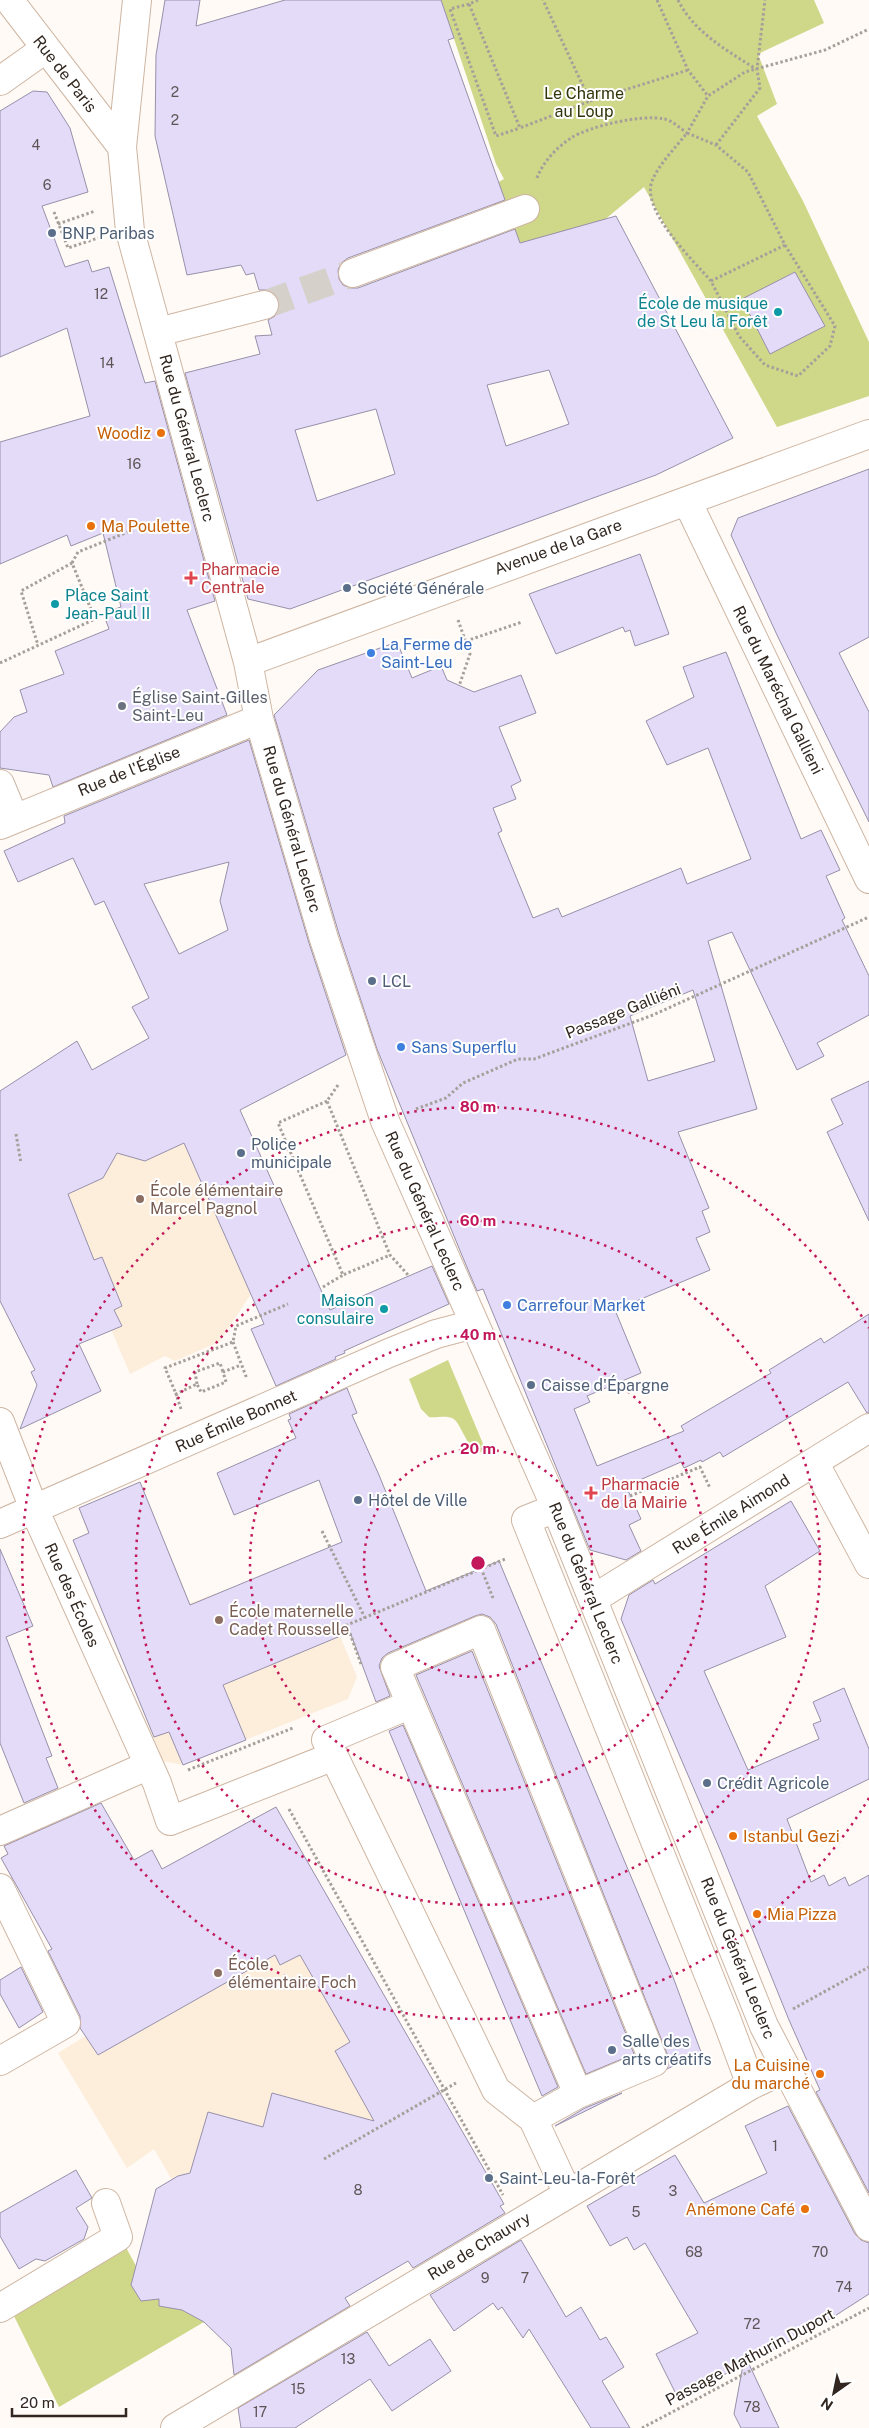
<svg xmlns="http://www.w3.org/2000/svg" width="869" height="2428" font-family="'Public Sans',sans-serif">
  <rect width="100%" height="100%" fill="#fffaf5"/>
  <!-- education -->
  <path fill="#fdeedb" d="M244,1119l66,148 -59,27 -32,48 -44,19 -10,-5 -35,18 -22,-52 -108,-148 218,-43z
    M140,1482l50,121 38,-14 112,47 17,41 -9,22 -165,66 -20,-4 -90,-221 15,-7 -9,-25z
    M100,1801l34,58 18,-9 10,19 114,-62 171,299 -275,74 -18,-31 -27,19 -69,-115 39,-24 -96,-171 6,-4 -6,-16 49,-20 4,9z"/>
  <!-- green -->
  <path fill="#cfd789" d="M441,0h373l10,23 -66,31 19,50 -20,12 46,85 66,141v54l-92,31 -133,-240 -65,54 -52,11 -44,-61 21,-12 -8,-15z
    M448,1360l38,91 -9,2c-12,-10 -17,-32 -25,-35 -7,-3 -16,0 -23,-1l-8,-8 -12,-30z
    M123,2242l13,24 5,34 18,-1v7l23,4 22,12 -145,85 -47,-95z"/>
  <!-- building -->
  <path fill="#e3dbf8" stroke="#9790aa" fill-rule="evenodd" d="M165,0h35l-4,26 89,-26h156l13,38 -6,2 57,160 -157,58 -7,5 -3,7 1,9 4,6 7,3h8l157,-59 5,14 96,-27 117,222 -77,37 -366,134 -42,-10 -63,-226 75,-19 -5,-18 17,-1 -4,-15 7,-4 4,-7v-7l-4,-8 -6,-4h-10l-5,-17 -8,2 -5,-10 -54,10 -32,-139 1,-81zM549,370l20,54 -63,22 -19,-61zM376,409l19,65 -78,27 -22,-71z
    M33,91l14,1 23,36 18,64 -46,14 23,61 23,-7 4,12 17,-5 36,116 10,-2 60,220 -28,9 40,105 -174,72 -4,-12 -49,-7v-36l14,-15 13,-5 -7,-22 44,-16 -9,-23 54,-22 -6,-16 18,-6 -18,-74 -32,13 -4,-11 -67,29v-122l90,-26 -23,-88 -67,29v-246z
    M795,272l30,54 -55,28 -28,-55z
    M869,469v168l-30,16 30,59v110l-92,-187 -46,-100 7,-17z
    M640,554l29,80 -34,12 -5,-16 -5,2 -2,-5 -67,27 -27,-60z
    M397,642l15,36 29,-12 6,14 27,12 47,-17 15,38 -37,14 22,54 -10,5 5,13 -23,9 9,23 -4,2 35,85 25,-10 4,9 119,-49 6,16 64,-25 -43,-111 -41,17 -21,-44 48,-24 -11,-30 43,-15 75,187 20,-9 19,40 -14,6 19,42 -3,2 27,56v39l-52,28 7,13 -27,14 -65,-138 -24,9 49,168 -79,23 31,76 -7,3 8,21 -14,6 14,32 -95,40 26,63 -54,23 3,6 -16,7 23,57 87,-35 -3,-5 90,-53 -2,-3 52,-32 3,5 45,-29v98l-2,1 -19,-31 -125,75 -3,-5 -18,10 -1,-2 -17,8 -3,-6 -55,24 15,33 -12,6 12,26 -15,9 -36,-10 -107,-261 -6,2 -16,-38 -84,-204 -38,-115 -65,-219 44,-45zM693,990l22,71 -67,20 -18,-65z
    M249,740l60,203 37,112 -106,55 90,200 102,-44 17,38 -105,47 1,2 -10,4 1,2 -60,27 -25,-57 13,-5 -80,-181 -39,18 -28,-8 -14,25 -35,16 26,66 8,-3 20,49 -8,4 8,16 -43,18 22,47 -81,38 17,-44 -6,-13 4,-2 -35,-69v-210l77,-50 15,29 57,-32 -17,-31 17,-9 -45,-97 -9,4 -22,-47 -55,24 -14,-31 61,-28 -1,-7zM229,862l-9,39 8,29 -49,24 -35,-70z
    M869,1081v140l-42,-89 16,-8 -12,-25z
    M347,1388l10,25 -5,2 27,60 47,116 73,-30 174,416 28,75 -34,17 1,-13 -172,-432 -6,-7 -8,-3 -7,2 -87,37 -6,5 -3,8 11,30 -14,6 -26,-70 -127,53 23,55 -63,25 -14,-33 -15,5 -81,-197 16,-7 -10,-25 61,-26 50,123 152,-63 -23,-62 -85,35 -17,-42 79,-35 -8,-18 3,-1 -2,-5z
    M791,1501l29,50 -55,35 21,51 -82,34 44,99 71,-31 -6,-15 8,-3 -8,-19 31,-14 25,61v30l-82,40 24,63 13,-7 5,11 16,-9 4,9 20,-11v318l-53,-101 4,-2 -31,-70 -68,-168 -100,-233 8,-24 24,-15 2,4z
    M0,1549l33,77 -27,11 46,119 -6,2 12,30 -34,15 -24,-60z
    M472,1651l162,403 -48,20 -170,-399z
    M403,1725l155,362 -16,9 -153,-365z
    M101,1803l33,57 18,-10 10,19 114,-62 228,397 -4,2 5,7 -92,55 -5,-7 -36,21 -27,16 5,8 -116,69 -3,-27 -27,-26 -22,-12 -23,-4v-7l-18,2 -10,-16 25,-96 22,-13 12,-3 18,-61 55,15 9,-34 102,28 -39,-70 15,-9 -50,-87 -20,10 -5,-10 -177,100 -18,-27v-12l-32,-65 4,-2 -51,-91 7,-4 -4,-8z
    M21,1967l22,45 -24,16 -19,-34v-14z
    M622,2093l-67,33 30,-18z
    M788,2106l67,128 6,6 8,3v51l-53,34 -68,34 31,66h-38l-7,-14 9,-49 -65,33 -22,-44 42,-21 -53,-90 -11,7 -7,-13 -17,9 -23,-40 88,-51 29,48 63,-30 -22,-47z
    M76,2170l16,28 -16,10 12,19 -4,12 -39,22 -9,-2 -17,10 -19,-33v-23z
    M521,2240l45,77 15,-10 19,33 6,-3 18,30 -22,14 28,47h-39l-62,-99 -6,9 -21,-31 -4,3 -5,-7 -39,28 -24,-36z
    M367,2332l22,34 41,-27 21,32 -59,40 -22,-32 -75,49h-54l-3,-20z"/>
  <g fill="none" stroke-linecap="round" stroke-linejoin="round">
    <!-- minor-tunnel -->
    <path stroke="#d6d0ca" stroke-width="28" stroke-dasharray="28 14" stroke-linecap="butt" d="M264,305l89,-32"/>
    <defs>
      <path id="minor" d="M9,0l113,147
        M137,0l-15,147 8,84 118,431 11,57 65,220 61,182 171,387 208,518 105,201
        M0,81l45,-32
        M353,273l172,-64
        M158,332l106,-27
        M687,501l182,378
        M248,662l621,-228
        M0,784l14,34
        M0,825l259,-106
        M0,1422l34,87 123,274 13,38 164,-65
        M814,1462l55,102
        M556,1508l-30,12 200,498 25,67
        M0,1524l389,-171 47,-19 38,-10
        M593,1599l276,-171
        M409,1705l-83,35 170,350 37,29 35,75
        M0,1831l149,-66
        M0,1888l66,135 -66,38
        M533,2119l45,-25 76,-32 -173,-432 -86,37 183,427
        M0,2308l118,-71 -12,-34
        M175,2428l576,-343 34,-16"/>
    </defs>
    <!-- minor casing -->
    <use href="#minor" stroke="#ceb5a2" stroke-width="30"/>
    <!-- path -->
    <path stroke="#a79f9a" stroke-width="3" stroke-dasharray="2.5 2.5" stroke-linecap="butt" d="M478,0l-9,4 51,124 70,-27 -47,-101
      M657,0l31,70 20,26
      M678,0c16,32 48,50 78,69
      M469,4l-19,5 46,127 24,-8
      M590,101l98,-31
      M716,145l44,-57 -3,-19 8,-69
      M537,178c6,-16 19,-30 34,-40 19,-12 71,-24 93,-19 8,1 17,10 23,14l21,-37 37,-24 80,-22 44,-21
      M54,212l14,36 30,-10
      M58,224l37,-13
      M711,281c-18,-21 -73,-73 -58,-102 7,-16 23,-32 34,-46l29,12 32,27 37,73 50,81 -5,20 -32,30 -33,-11 -26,-29 -28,-55 74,-36
      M72,563l6,-11 55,-22
      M458,620l12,34 -11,32
      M466,641l56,-19
      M0,663l95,-44 -23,-56 -51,28 17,54
      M338,1085l-11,16 63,154 19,21
      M327,1101l-49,22 65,152 47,-20
      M416,1109l30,-11 17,-15 55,-24h16l119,-44 216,-98
      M16,1134l5,29
      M323,1287l20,-12
      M233,1342l14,37
      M197,1384l-2,-12 25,-9 3,9
      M177,1396l-12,-28 68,-26 3,-16 52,-22
      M181,1409l-5,-15 21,-10 4,8 25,-10 -3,-10 18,-7
      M630,1496l70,-29 10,21
      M322,1531l43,87
      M481,1568l12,30
      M361,1664l-14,-39 158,-66
      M188,1770l105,-42
      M289,1809l214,386
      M793,2009l76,-42
      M324,2159l132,-76
      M642,2428l227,-120"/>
    <!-- minor -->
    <use href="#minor" stroke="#fff" stroke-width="28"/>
  </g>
  <!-- distance rings -->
  <g fill="none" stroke="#c2185b" stroke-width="2.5" stroke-dasharray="2.5 5">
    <circle cx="478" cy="1563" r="114"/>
    <circle cx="478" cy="1563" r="228"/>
    <circle cx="478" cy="1563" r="342"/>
    <path d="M869 1798A456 456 0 1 1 869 1328"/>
  </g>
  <!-- markers -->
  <g fill="#5c6f8a" stroke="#fff" stroke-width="2">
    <circle cx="52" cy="233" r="5"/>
    <circle cx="347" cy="588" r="5"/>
    <circle cx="372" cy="981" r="5"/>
    <circle cx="241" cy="1153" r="5"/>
    <circle cx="531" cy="1385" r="5"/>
    <circle cx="358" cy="1500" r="5"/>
    <circle cx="707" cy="1783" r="5"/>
    <circle cx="612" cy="2050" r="5"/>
    <circle cx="489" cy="2178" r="5"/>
  </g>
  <g fill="#0f9aa8" stroke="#fff" stroke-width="2">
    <circle cx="778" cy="312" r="5"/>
    <circle cx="55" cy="604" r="5"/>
    <circle cx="384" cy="1309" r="5"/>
  </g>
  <g fill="#e8710a" stroke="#fff" stroke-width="2">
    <circle cx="161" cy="433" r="5"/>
    <circle cx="91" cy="526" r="5"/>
    <circle cx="733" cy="1836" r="5"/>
    <circle cx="757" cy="1914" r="5"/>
    <circle cx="820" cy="2074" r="5"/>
    <circle cx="805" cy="2209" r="5"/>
  </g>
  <g fill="#e0444e" stroke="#fff" stroke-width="2">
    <path d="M188.5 570.5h5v5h5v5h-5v5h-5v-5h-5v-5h5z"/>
    <path d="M588.5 1485.5h5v5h5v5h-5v5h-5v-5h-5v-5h5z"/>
  </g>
  <g fill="#3f7fe0" stroke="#fff" stroke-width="2">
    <circle cx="371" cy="653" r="5"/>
    <circle cx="401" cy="1047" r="5"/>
    <circle cx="507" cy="1305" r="5"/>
  </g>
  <circle fill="#6b7280" stroke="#fff" stroke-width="2" cx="122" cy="706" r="5"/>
  <g fill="#8d6e63" stroke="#fff" stroke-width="2">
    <circle cx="140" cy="1199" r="5"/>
    <circle cx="219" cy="1620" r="5"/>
    <circle cx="218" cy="1973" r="5"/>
  </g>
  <g text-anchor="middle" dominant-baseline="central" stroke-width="4" stroke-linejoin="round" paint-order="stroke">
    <!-- number labels -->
    <g font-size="14" fill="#5e5456">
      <text x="175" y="92">2</text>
      <text x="175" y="120">2</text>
      <text x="36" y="145">4</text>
      <text x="47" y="185">6</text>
      <text x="101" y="294">12</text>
      <text x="107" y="363">14</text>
      <text x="134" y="464">16</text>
      <text x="775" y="2146">1</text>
      <text x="358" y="2190">8</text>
      <text x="673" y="2191">3</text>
      <text x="636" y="2212">5</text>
      <text x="694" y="2252">68</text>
      <text x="820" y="2252">70</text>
      <text x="485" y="2278">9</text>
      <text x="525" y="2278">7</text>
      <text x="844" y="2287">74</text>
      <text x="752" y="2324">72</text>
      <text x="348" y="2359">13</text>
      <text x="298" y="2389">15</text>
      <text x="752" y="2407">78</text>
      <text x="260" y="2412">17</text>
    </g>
    <!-- street labels -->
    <g font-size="16" fill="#312720" stroke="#fff">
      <text transform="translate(65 74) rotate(52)">Rue de Paris</text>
      <text transform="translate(187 438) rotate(75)">Rue du Général Leclerc</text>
      <text transform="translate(558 547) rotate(-20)">Avenue de la Gare</text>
      <text transform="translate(778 690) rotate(64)">Rue du Maréchal Gallieni</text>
      <text transform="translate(129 771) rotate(-22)">Rue de l'Église</text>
      <text transform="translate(292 829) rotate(74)">Rue du Général Leclerc</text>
      <text transform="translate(623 1011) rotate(-22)">Passage Galliéni</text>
      <text transform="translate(425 1211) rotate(66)">Rue du Général Leclerc</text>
      <text transform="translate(236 1421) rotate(-24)">Rue Émile Bonnet</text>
      <text transform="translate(731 1514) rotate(-32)">Rue Émile Aimond</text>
      <text transform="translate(586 1583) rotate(68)">Rue du Général Leclerc</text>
      <text transform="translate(72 1595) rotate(66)">Rue des Écoles</text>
      <text transform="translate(738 1958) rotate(68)">Rue du Général Leclerc</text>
      <text transform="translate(479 2246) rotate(-31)">Rue de Chauvry</text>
      <text transform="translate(750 2357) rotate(-28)">Passage Mathurin Duport</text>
    </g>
    <!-- park labels -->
    <g font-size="16" fill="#32350b" stroke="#fff">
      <text x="584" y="93">Le Charme<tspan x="584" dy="18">au Loup</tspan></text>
    </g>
    <!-- service labels -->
    <g font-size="16" fill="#4e5e75" stroke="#fff" text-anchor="start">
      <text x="62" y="233">BNP Paribas</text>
      <text x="357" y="588">Société Générale</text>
      <text x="382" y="981">LCL</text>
      <text x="251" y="1144">Police<tspan x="251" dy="18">municipale</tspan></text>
      <text x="541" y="1385">Caisse d'Épargne</text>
      <text x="368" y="1500">Hôtel de Ville</text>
      <text x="717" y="1783">Crédit Agricole</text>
      <text x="622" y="2041">Salle des<tspan x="622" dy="18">arts créatifs</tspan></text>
      <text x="499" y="2178">Saint-Leu-la-Forêt</text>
    </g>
    <!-- culture labels -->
    <g font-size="16" fill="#0d838f" stroke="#fff" text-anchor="end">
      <text x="768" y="303">École de musique<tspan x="768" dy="18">de St Leu la Forêt</tspan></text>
      <text x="65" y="595" text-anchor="start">Place Saint<tspan x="65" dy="18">Jean-Paul II</tspan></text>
      <text x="374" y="1300">Maison<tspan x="374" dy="18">consulaire</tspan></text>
    </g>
    <!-- food labels -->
    <g font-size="16" fill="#c56008" stroke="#fff" text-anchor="end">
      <text x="151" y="433">Woodiz</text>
      <text x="101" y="526" text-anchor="start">Ma Poulette</text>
      <text x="743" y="1836" text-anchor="start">Istanbul Gezi</text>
      <text x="767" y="1914" text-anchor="start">Mia Pizza</text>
      <text x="810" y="2065">La Cuisine<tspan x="810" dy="18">du marché</tspan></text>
      <text x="795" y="2209">Anémone Café</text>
    </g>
    <!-- health labels -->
    <g font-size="16" fill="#be3a42" stroke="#fff" text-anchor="start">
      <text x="201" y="569">Pharmacie<tspan x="201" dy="18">Centrale</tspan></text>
      <text x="601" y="1484">Pharmacie<tspan x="601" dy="18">de la Mairie</tspan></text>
    </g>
    <!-- shop labels -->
    <g font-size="16" fill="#366cbe" stroke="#fff" text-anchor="start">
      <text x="381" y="644">La Ferme de<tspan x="381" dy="18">Saint-Leu</tspan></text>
      <text x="411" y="1047">Sans Superflu</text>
      <text x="517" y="1305">Carrefour Market</text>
    </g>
    <!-- worship labels -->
    <g font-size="16" fill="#5b616d" stroke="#fff" text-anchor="start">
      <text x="132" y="697">Église Saint-Gilles<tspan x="132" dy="18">Saint-Leu</tspan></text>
    </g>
    <!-- education labels -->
    <g font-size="16" fill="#785e54" stroke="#fff" text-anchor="start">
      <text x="150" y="1190">École élémentaire<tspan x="150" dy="18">Marcel Pagnol</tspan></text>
      <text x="229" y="1611">École maternelle<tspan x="229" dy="18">Cadet Rousselle</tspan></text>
      <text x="228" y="1964">École<tspan x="228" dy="18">élémentaire Foch</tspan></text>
    </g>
  </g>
  <circle cx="478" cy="1563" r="8" fill="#c2185b" stroke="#fff" stroke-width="2.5"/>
  <g font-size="15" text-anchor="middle" font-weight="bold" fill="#c2185b" stroke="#fff" stroke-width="4" stroke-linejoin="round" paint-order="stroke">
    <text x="478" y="1112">80 m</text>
    <text x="478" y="1226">60 m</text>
    <text x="478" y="1340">40 m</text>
    <text x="478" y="1454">20 m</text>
  </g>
  <!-- north arrow -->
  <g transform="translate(834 2393) rotate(213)" stroke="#ffffff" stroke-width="4" paint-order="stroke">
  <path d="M0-4L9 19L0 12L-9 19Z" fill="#312720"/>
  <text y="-8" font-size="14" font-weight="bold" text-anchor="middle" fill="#312720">N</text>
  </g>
  <!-- scale -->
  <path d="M12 2408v8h114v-8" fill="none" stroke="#312720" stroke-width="2.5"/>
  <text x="20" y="2408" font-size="15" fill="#312720" stroke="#ffffff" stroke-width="4" paint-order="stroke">20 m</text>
</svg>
